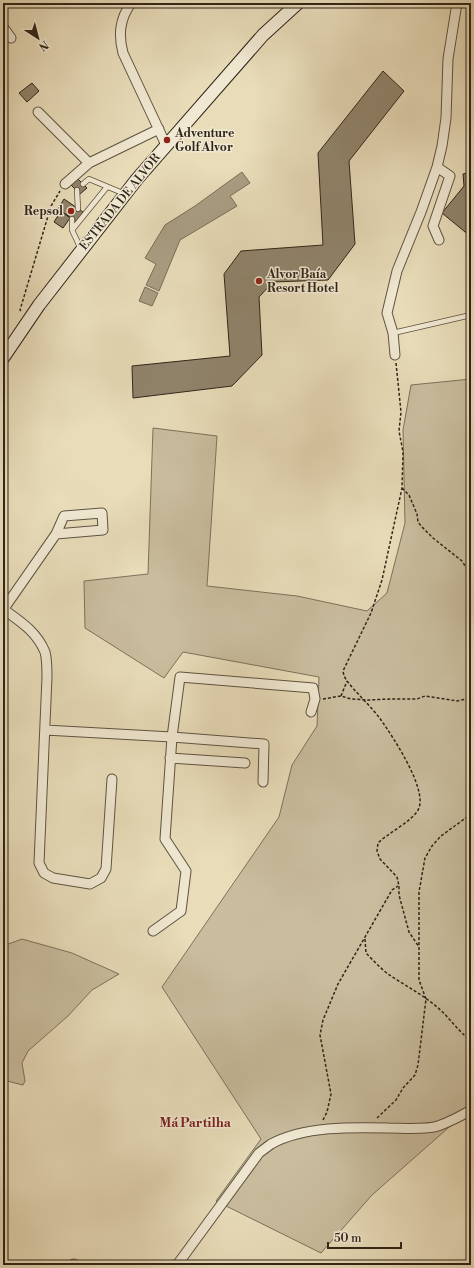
<svg xmlns="http://www.w3.org/2000/svg" width="474" height="1268" font-family="'Libre Bodoni',serif">
  <rect width="100%" height="100%" fill="#e8dcb9"/>
  <filter id="stains"><feTurbulence type="fractalNoise" baseFrequency=".005" numOctaves="4"/><feColorMatrix values="0 0 0 0 .2 0 0 0 0 .09 0 0 0 0 .02 0 0 0 .5 -.17"/></filter>
  <radialGradient id="worn" r=".72"><stop offset=".6" stop-color="#630" stop-opacity="0"/><stop offset="1" stop-color="#630" stop-opacity=".3"/></radialGradient>
  <!-- green -->
  <path fill="#c9bd9e" stroke="#7c715c" d="M471,379v734l-16,9 -83,73 -51,58 -105,-52 45,-62 -99,-152 117,-170 13,-52 25,-39 2,-49 -136,-25 -19,26 -79,-50 -1,-47 64,-7 5,-146 64,8 -10,150 90,10 70,15 20,-18 18,-70 -2,-93 8,-45z
    M22,939l50,14 47,21 -27,16 -24,26 -40,35 -6,12 3,18 -2,4 -20,-5v-134z"/>
  <!-- water -->
  <path fill="#a99e83" stroke="#796e59" d="M242,172l8,11 -20,13 7,10 -57,34 -21,51 -13,-6 10,-21 -11,-6 20,-33 30,-19z
    M145,287l13,6 -6,13 -13,-5z"/>
  <!-- building -->
  <path fill="#90846c" stroke="#302519" d="M383,71l21,20 -55,70 6,83 -27,36 -55,2 -14,15 3,58 -30,31 -99,12 -1,-32 98,-10 -6,-82 17,-23 82,-6 -5,-92z
    M32,83l7,8 -12,11 -8,-9z
    M471,172v74l-1,-10 -28,-23 22,-27 -1,-12z
    M77,178l10,10 -7,6 -10,-10z
    M64,199l19,13 -6,10 -19,-13z
    M61,211l9,7 -7,10 -9,-6z"/>
  <g fill="none" stroke-linecap="round" stroke-linejoin="round">
    <defs>
      <path id="lane" d="M83,184l6,-5 36,15
        M77,190l1,19
        M72,219v11
        M81,249l-9,-19 35,-43
        M393,333l78,-18"/>
      <path id="street" d="M131,3c-11,16 -13,31 -8,50l43,92
        M3,27l8,11
        M38,112l51,51 70,-34
        M65,184l24,-21
        M439,240l-6,-14 17,-50 -13,-9 5,-21 4,-28 2,-59 9,-56
        M395,355l-2,-22 -6,-20 10,-42 24,-59 16,-45
        M3,609c17,12 34,23 42,43 2,7 2,17 2,25l-8,186 5,10 9,5 37,6 11,-6 5,-9 6,-90
        M3,610l53,-76 47,-4 -1,-17 -38,3 -8,18
        M45,730l127,7 -7,102 21,32 -5,40 -28,20
        M170,758l75,5
        M263,782l1,-38 -92,-7 8,-60 133,11 2,11 -4,13
        M72,1265l2,-1 1,1
        M177,1265l82,-112c4,-3 8,-6 12,-9 33,-18 81,-17 118,-16 13,0 37,2 49,-2 11,-4 23,-10 33,-16"/>
      <path id="secondary" d="M3,358l36,-53 98,-126 126,-144 35,-32"/>
    </defs>
    <!-- lane casing -->
    <use href="#lane" stroke="#5e5341" stroke-width="6"/>
    <!-- street casing -->
    <use href="#street" stroke="#5e5341" stroke-width="11"/>
    <!-- secondary casing -->
    <use href="#secondary" stroke="#302519" stroke-width="14"/>
    <!-- path -->
    <path stroke="#302519" stroke-width="1.5" stroke-dasharray="3 2" stroke-linecap="butt" d="M21,311l-1,-1 31,-104 9,-15
      M396,363l5,49 -2,19 4,21 -1,36 -20,92 -11,33 -28,58 1,5 3,5c10,13 24,25 34,39 12,17 48,71 37,90 -7,12 -30,23 -40,33l-1,8 3,8 17,18 2,9v9l10,37 10,15
      M402,488l7,7 8,19 1,8 4,5 11,11 29,23 9,14
      M341,696l6,-15
      M323,699l18,-3 10,3 18,1 21,-1h27l8,-3 32,5 14,-3
      M365,939l1,14c7,7 14,15 22,21 16,11 34,20 49,33 12,10 21,24 34,34
      M377,1118l19,-18 7,-12 12,-13 3,-10 8,-66 -7,-19v-88l6,-34 7,-12 9,-10 30,-22
      M323,1120l4,-8 4,-18 -11,-59 3,-15 15,-36 54,-94 6,-4"/>
    <!-- lane -->
    <use href="#lane" stroke="#f0e8d2" stroke-width="4.5"/>
    <!-- street -->
    <use href="#street" stroke="#f0e8d2" stroke-width="9"/>
    <!-- secondary -->
    <use href="#secondary" stroke="#f0e8d2" stroke-width="12"/>
  </g>
  <!-- markers -->
  <g fill="#8f2418" stroke="#f0e8d2" stroke-width="1.5">
    <circle cx="167" cy="140" r="4"/>
    <circle cx="71" cy="211" r="4"/>
    <circle cx="259" cy="281" r="4"/>
  </g>
  <g text-anchor="middle" dominant-baseline="central" stroke-width="3" stroke-linejoin="round" paint-order="stroke">
    <!-- poi labels -->
    <g font-size="12" font-weight="bold" fill="#302519" stroke="#f0e8d2" text-anchor="start">
      <text x="175" y="133">Adventure<tspan x="175" dy="14">Golf Alvor</tspan></text>
      <text x="63" y="211" text-anchor="end">Repsol</text>
      <text x="267" y="274">Alvor Baía<tspan x="267" dy="14">Resort Hotel</tspan></text>
    </g>
    <!-- street labels -->
    <g font-size="12" fill="#302519" stroke="#f0e8d2">
      <text transform="translate(120 202) rotate(-51)">ESTRADA DE ALVOR</text>
    </g>
    <!-- neighbourhood labels -->
    <g font-size="13" font-weight="bold" fill="#7a1f14" stroke="#f0e8d2">
      <text x="195" y="1123">Má Partilha</text>
    </g>
  </g>
  <!-- margin -->
  <rect width="474" height="1268" fill="none" stroke="#e8dcb9" stroke-width="16"/>
  <rect x="4" y="4" width="466" height="1260" fill="none" stroke="#302519" stroke-width="2"/>
  <rect x="8" y="8" width="458" height="1252" fill="none" stroke="#302519"/>
  <!-- north arrow -->
  <g transform="translate(38 38) rotate(144)" stroke="#f0e8d2" stroke-width="3" paint-order="stroke">
  <path d="M0-3L7 15L0 10L-7 15Z" fill="#302519"/>
  <text y="-6" font-size="11" font-weight="bold" text-anchor="middle" fill="#302519">N</text>
  </g>
  <!-- scale -->
  <path d="M328 1242v6h73v-6" fill="none" stroke="#302519" stroke-width="2"/>
  <text x="334" y="1242" font-size="12" fill="#302519" stroke="#f0e8d2" stroke-width="3" paint-order="stroke">50 m</text>
  <rect width="100%" height="100%" filter="url(#stains)"/>
  <rect width="100%" height="100%" fill="url(#worn)"/>
</svg>
